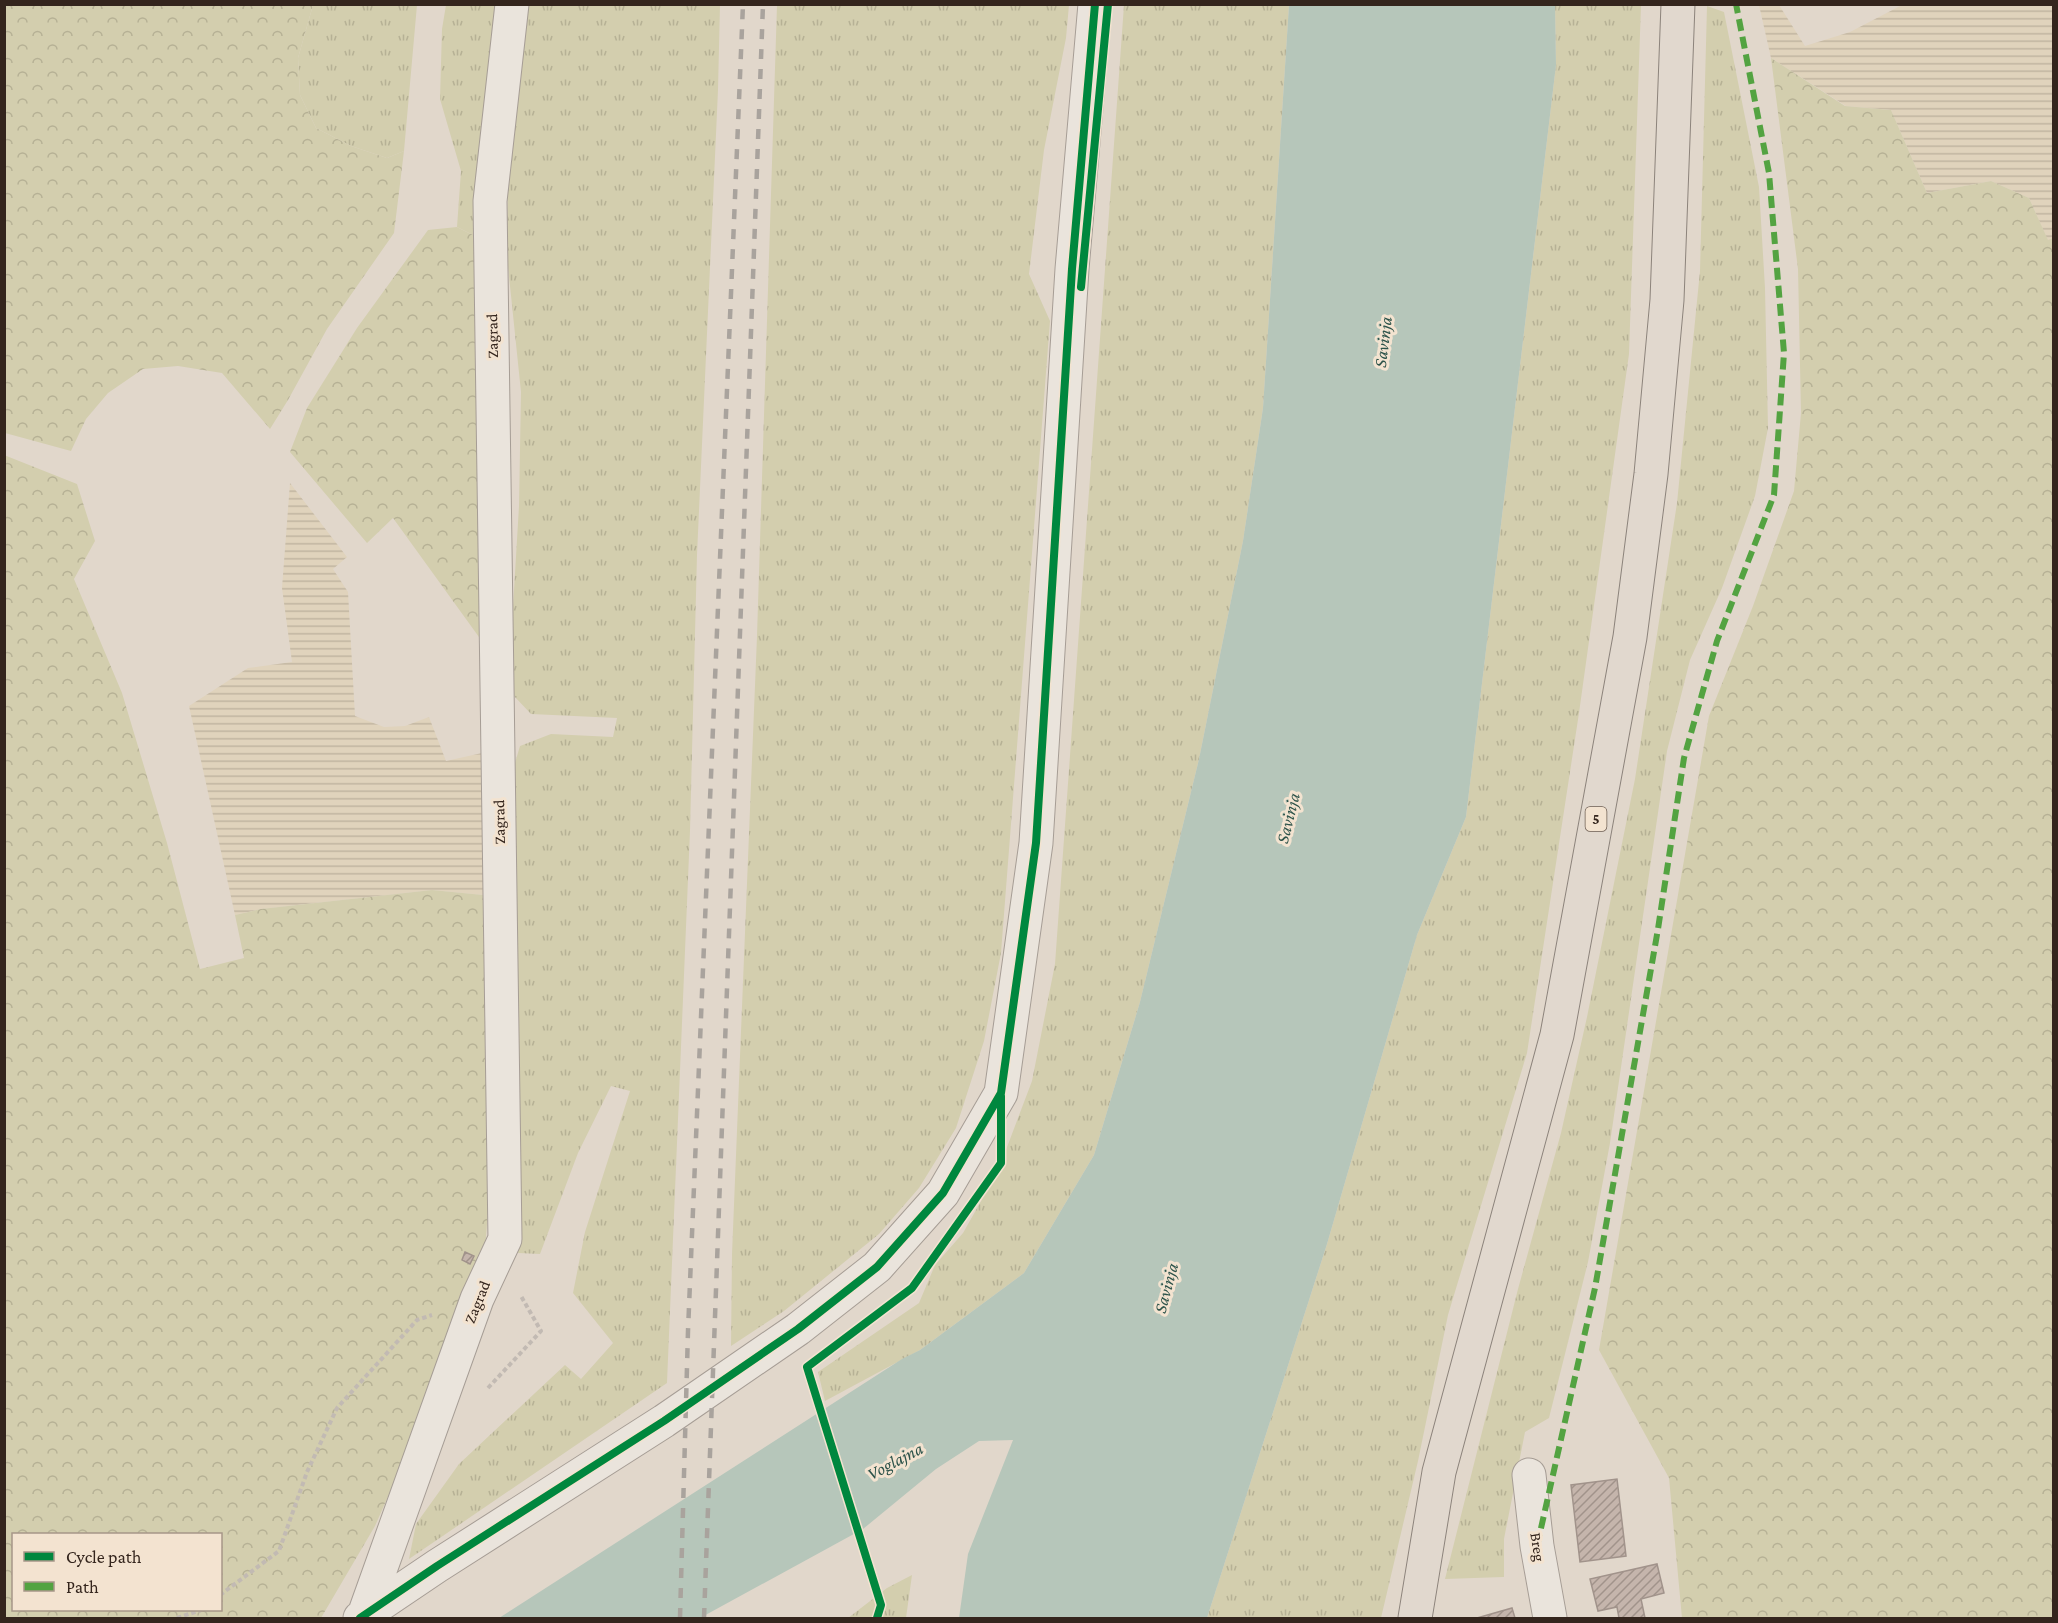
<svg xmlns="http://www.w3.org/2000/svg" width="2058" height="1623" font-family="'Crimson Pro',serif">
  <defs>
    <pattern id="farmland-rules" width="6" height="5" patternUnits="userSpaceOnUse" patternTransform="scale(1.5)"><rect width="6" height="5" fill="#e0d3bc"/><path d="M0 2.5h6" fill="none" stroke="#c1b5a1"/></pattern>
    <pattern id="grass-tufts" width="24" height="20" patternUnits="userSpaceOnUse" patternTransform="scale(1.5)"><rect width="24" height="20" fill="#d3ceae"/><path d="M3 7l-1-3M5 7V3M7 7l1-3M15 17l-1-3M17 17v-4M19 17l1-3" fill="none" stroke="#b6b195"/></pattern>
    <pattern id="forest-crowns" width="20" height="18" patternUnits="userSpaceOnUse" patternTransform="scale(1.5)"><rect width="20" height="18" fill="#d3ceae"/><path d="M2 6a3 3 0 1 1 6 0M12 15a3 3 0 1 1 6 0" fill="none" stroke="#b6b195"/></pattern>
    <pattern id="building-hatch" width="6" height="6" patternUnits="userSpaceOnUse" patternTransform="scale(1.5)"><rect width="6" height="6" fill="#c5b5ac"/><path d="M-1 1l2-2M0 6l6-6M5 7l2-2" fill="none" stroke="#a1938b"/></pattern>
  </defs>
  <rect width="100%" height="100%" fill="#e1d7cb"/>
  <!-- farmland -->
  <path fill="url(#farmland-rules)" d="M1759,5h20l26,41 45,-14 52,-27h151v233l-5,3 -19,-43 -38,-17 -64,12 -36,-83 -45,-4 -75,-48z
    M290,483l57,74 -14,12 15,23 7,124 29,11 21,-1 24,-9 17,44 36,-8 1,142 -51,-5 -171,19 -26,6 -46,-209 59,-38 44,-6 -10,-74z"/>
  <!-- grass -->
  <path fill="url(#grass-tufts)" d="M313,5h104l-13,146 -17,7 -36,-12 -35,-18 -16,-33 -2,-37z
    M446,5h54l-23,174 -4,56 -16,-8 4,-56 -21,-72 2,-70z
    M526,5h194l-2,85 -21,465 -7,276 -23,552 -258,176 7,-35 43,-60 106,-99 16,14 32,-36 -40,-50 12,-61 45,-141 -19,-5 -33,67 -38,101 -22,-1v-163l-9,-307 11,-37 31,-12 62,3 4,-19 -86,-4 -17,-18 -4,-38 9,-152 2,-114 -14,-135 1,-88z
    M777,5h292l-3,33 -22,112 -15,124 21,47 -49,632 -17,88 -28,87 -37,60 -40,46 -95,77 -53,35 1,-92 25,-618z
    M1124,5h165l-26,403 -20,133 -44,218 -59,243 -46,153 -70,118 -104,77 -95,51 -7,-29 101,-69 16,-38 28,-32 35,-62 34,-90 23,-117z
    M1555,5h86l-12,349 -50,359 -52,340 -79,262 -30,146 -37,157h-174l120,-374 90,-309 49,-118 90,-752z
    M1707,6l17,6 35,175 6,101 3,140 -13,68 -33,92 -32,72 -23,91 -57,392 -22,119 -39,156 -24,14 -21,107v38l-59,2 73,-290 43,-156 26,-116 48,-238 42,-276 23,-232z
    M912,1575l-6,43h-58l39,-30z"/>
  <!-- forest -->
  <path fill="url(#forest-crowns)" fill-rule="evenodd" d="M4,5h309l-15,53 2,37 16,33 35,18 36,12 17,-7 -10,82 -67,96 -39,71 -18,29 -48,-56 -44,-7 -35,3 -35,24 -22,26 -15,32 -66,-18z
    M1771,58l74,48 46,4 36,83 64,-12 38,17 19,42 5,-2v1380h-371l-13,-140 -70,-128 110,-634 44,-110 41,-115 7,-78 -3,-144z
    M457,227l16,8 19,171 -8,238 -91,-126 -26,25 -77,-91 17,-44 50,-80 71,-98z
    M4,455l73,29 18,57 -21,38 48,114 45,150 33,126 44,-11 -9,-43 26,-6 171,-19 51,5 7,288 -5,68 -51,141 -59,134 -54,92h-316zM14,1534h206v76h-206z"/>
  <!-- water -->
  <path fill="#b6c6ba" d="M1289,5h266l1,60 -90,752 -49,118 -90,309 -120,374h-248l9,-64 45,-114 -34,1 -43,28 -73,60 -163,89h-201l403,-259 18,-9 104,-77 70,-118 46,-153 59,-243 44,-218 20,-133z"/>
  <!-- building -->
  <path fill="url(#building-hatch)" stroke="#a1938b" stroke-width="1.5" d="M465,1252l9,4 -4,8 -8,-4z
    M1617,1479l9,77 -46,6 -9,-77z
    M1657,1564l7,29 -23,6 4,19h-26l-2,-11 -19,4 -8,-32z
    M1512,1608l3,10h-38z"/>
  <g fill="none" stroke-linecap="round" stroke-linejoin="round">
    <defs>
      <path id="minor" d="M1529,1475l8,71 13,72
        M364,1615l113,-316 28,-60 -15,-1038 22,-197
        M360,1618l77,-52 227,-145 134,-92 79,-62 66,-74 58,-100 35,-250 36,-574 23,-265"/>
      <path id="major" d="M1415,1618l24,-146 118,-437 73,-398 21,-163 16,-174 11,-296"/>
    </defs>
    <!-- minor casing -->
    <use href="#minor" stroke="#a69d95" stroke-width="35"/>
    <!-- major casing -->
    <use href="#major" stroke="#8c837b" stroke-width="35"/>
    <!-- path -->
    <path stroke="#c2bab3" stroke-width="4" stroke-dasharray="4.5 3" stroke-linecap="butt" d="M488,1388l53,-57 -20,-35
      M220,1595l59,-44 28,-79 30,-64 80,-88 15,-5
      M177,1618l24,-8"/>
    <!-- minor -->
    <use href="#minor" stroke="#eae4dc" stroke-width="33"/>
    <!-- major -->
    <use href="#major" stroke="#e1d8ce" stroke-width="33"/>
    <!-- rail -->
    <path stroke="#a9a39d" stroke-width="4.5" stroke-dasharray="10 10" stroke-linecap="butt" d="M680,1618l8,-287 55,-1327
      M704,1618l59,-1614"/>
    <!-- quiet -->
    <path stroke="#53a341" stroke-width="6" stroke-dasharray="12 6" stroke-linecap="butt" d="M1537,1546l58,-258 63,-359 26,-171 33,-117 57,-146 10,-142 -15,-180 -33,-169"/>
    <defs>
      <path id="cycleway" d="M1081,287l27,-283
        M360,1618l77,-52 227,-145 134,-92 79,-62 66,-74 58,-100 35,-250 36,-574 23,-265
        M877,1618l4,-13 -74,-238 105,-79 89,-125v-67"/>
    </defs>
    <!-- cycleway casing -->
    <use href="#cycleway" stroke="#f3e3d0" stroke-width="11"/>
    <!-- cycleway -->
    <use href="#cycleway" stroke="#00873e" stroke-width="8"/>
  </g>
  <g text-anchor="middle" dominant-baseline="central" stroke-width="6" stroke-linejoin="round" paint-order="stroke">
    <!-- shield labels -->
    <rect fill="#f3e3d0" stroke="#6d5e53" stroke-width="1.5" x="1585.5" y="807" width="21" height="24" rx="4.5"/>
    <g font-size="15" font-weight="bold" fill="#34251d">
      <text x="1596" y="819">5</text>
    </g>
    <!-- street labels -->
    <g font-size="16" fill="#34251d" stroke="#f3e3d0">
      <text transform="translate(492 336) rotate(-91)">Zagrad</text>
      <text transform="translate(499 822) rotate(-91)">Zagrad</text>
      <text transform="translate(477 1302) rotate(-68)">Zagrad</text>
      <text transform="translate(1538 1547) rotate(81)">Breg</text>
    </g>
    <!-- water labels -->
    <g font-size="18" font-style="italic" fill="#2d534a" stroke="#f3e3d0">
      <text transform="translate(1383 342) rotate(-83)">Savinja</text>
      <text transform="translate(1288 818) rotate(-76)">Savinja</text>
      <text transform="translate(1166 1288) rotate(-75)">Savinja</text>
      <text transform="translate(895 1461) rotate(-28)">Voglajna</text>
    </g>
  </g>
  <!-- border -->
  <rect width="2058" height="1623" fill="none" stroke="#34251d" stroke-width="12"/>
  <!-- legend -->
  <rect x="12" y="1533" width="210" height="78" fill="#f3e3d0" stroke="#a79788" stroke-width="1.5"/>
  <rect x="24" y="1552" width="30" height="9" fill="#00873e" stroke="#a79788" stroke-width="1.5"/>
  <text x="66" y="1563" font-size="18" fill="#34251d">Cycle path</text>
  <rect x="24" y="1582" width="30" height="9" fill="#53a341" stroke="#a79788" stroke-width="1.5"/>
  <text x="66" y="1593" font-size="18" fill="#34251d">Path</text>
</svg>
